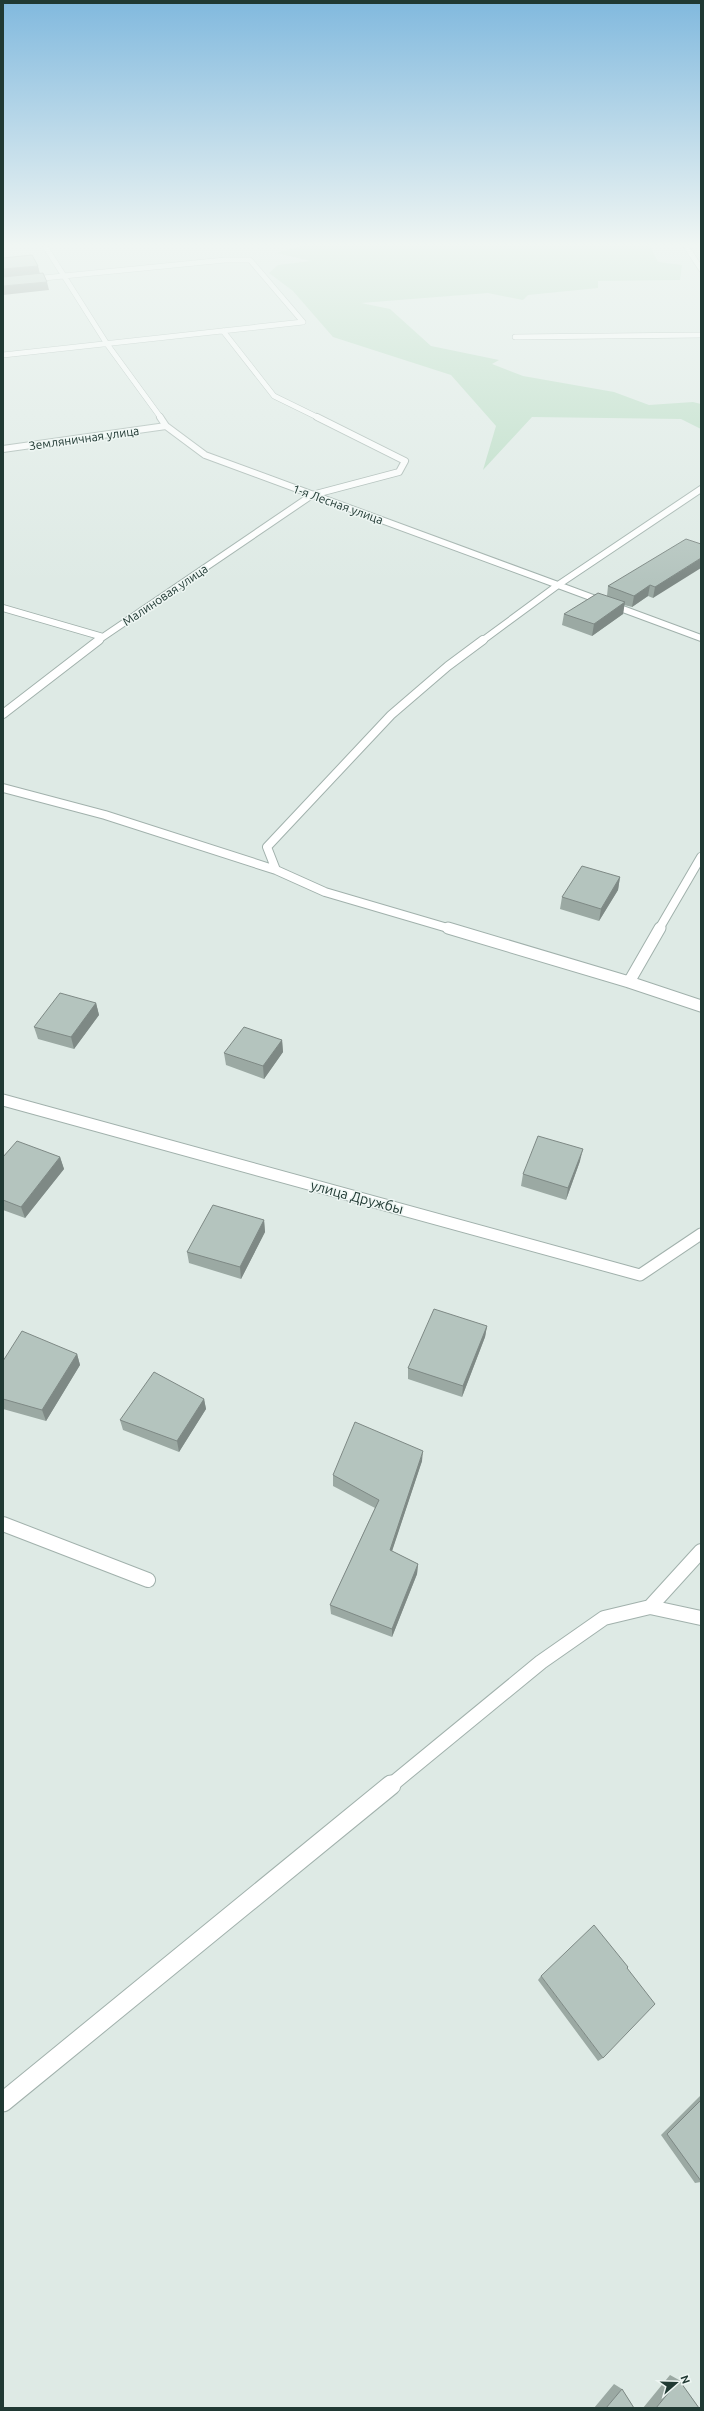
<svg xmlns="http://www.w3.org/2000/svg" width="704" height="2411" font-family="Ubuntu,sans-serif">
  <rect width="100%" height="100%" fill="#deeae5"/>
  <!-- green -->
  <path fill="#b7dbc2" d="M301,246h349l8,16 24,3 -2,15 -82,1v7l-70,7 -5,5 -35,-7 -127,10 29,6 41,37 68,14 -7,4 31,12 91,16 35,13 44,-3 8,2v25l-20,-10 -149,-2 -49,53 13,-44 -45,-51 -118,-38 -40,-46 -24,-18 9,-8 33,-4 -35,-8z"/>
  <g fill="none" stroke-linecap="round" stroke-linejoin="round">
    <defs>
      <path id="minor-far5" d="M45,246l62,98 54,74
        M686,246l15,23
        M3,282l222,-22h25l53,62 -300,33
        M223,331l51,65 45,22
        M515,337l186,-2"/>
      <path id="minor-far4" d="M160,417l6,9 39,29 353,130 143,-96
        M3,449l163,-23
        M3,608l100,29 209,-142 87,-23 6,-11 -88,-44
        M98,641l5,-4
        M482,641l76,-56 143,53"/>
      <path id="minor-far3" d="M3,714l96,-74
        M3,788l102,27 171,55
        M451,929l-126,-37 -49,-22 -9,-23 124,-132 57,-49 35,-26
        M659,929l42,-72"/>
      <path id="minor-far2" d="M448,928l181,54 72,24
        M629,982l31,-54
        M3,1100l637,175 61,-41"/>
      <path id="minor-far1" d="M3,1524l145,56
        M650,1607l51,-56
        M390,1786l151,-124 63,-44 46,-11 51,11"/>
      <path id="minor" d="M3,2102l388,-317"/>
    </defs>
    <!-- minor-far5 casing -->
    <use href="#minor-far5" stroke="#a1b1ac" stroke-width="6"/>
    <!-- minor-far4 casing -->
    <use href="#minor-far4" stroke="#a1b1ac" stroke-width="8"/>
    <!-- minor-far3 casing -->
    <use href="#minor-far3" stroke="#a1b1ac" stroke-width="10"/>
    <!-- minor-far2 casing -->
    <use href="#minor-far2" stroke="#a1b1ac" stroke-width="13"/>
    <!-- minor-far1 casing -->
    <use href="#minor-far1" stroke="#a1b1ac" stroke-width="16"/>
    <!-- minor casing -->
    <use href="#minor" stroke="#a1b1ac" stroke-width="21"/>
    <!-- minor-far5 -->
    <use href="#minor-far5" stroke="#fff" stroke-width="5"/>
    <!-- minor-far4 -->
    <use href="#minor-far4" stroke="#fff" stroke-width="6"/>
    <!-- minor-far3 -->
    <use href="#minor-far3" stroke="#fff" stroke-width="8"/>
    <!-- minor-far2 -->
    <use href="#minor-far2" stroke="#fff" stroke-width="11"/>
    <!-- minor-far1 -->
    <use href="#minor-far1" stroke="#fff" stroke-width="14"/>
    <!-- minor -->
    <use href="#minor" stroke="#fff" stroke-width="19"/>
  </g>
  <!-- wall -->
  <path fill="#9ba9a3" d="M701,544l-48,54 -5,-2 -16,11 -8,-2 -1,9 -31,22 -30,-11 2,-11 43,-18 1,-10z
    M620,877l-2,13 -19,31 -39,-12 2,-12z
    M96,1003l3,12 -25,34 -36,-10 -4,-12z
    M282,1040l1,12 -19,27 -38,-14 -2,-12z
    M3,1157h57l4,12 -39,49 -22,-8z
    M580,1161l-14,39 -45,-14 2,-12z
    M264,1220l1,12 -24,47 -52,-16 -2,-11z
    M487,1326l-2,11 -23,60 -54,-18v-11z
    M77,1354l3,11 -34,56 -43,-12v-48z
    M204,1399l2,10 -27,43 -56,-22 -3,-10z
    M422,1461l-30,90 26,13 -1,10 -25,63 -61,-23 -1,-9 45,-97 -42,-22v-11z
    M541,1976l62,82 -5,3 -60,-81z
    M701,2095v87l-6,1 -34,-48z
    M670,2375l9,5 20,28h-56z
    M614,2384l8,5 12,19h-40z"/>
  <!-- shaded-wall -->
  <path fill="#7e8985" d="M38,266l2,8 -37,4v-9z
    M47,282l2,8 -46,5v-9z
    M701,558v10l-48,30 2,-11z
    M650,585l-2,11 -16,11 2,-11z
    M625,602l-2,12 -31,22 2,-12z
    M620,877l-2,13 -19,31 2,-12z
    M96,1003l3,12 -25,34 -3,-12z
    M282,1040l1,12 -19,27 -1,-13z
    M583,1149l-3,12 -14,39 2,-12z
    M60,1157l4,12 -39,49 -4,-11z
    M264,1220l1,12 -24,47 -1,-12z
    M487,1326l-2,11 -23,60 1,-11z
    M77,1354l3,11 -34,56 -4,-11z
    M204,1399l2,10 -27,43 -2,-11z
    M423,1451l-1,10 -33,99 1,-10z
    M418,1564l-1,10 -25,63v-8z"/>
  <!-- building -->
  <path fill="#b4c4be" stroke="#7e8985" d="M32,255l6,11 -35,3v-11z
    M43,273l4,9 -44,4v-9z
    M686,539l15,5v14l-46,29 -5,-2 -16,11 -26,-10z
    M598,593l27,9 -31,22 -30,-10z
    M582,866l38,11 -19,32 -39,-12z
    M60,993l36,10 -25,34 -37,-10z
    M244,1027l38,13 -19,26 -39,-13z
    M538,1136l45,13 -15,39 -45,-14z
    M17,1141l43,16 -39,50 -18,-7v-43z
    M213,1205l51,15 -24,47 -53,-15z
    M434,1309l53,17 -24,60 -55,-18z
    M22,1331l55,23 -35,56 -39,-11v-38z
    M154,1372l50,27 -27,42 -57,-21z
    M355,1422l68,29 -33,99 28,14 -26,65 -62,-24 49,-105 -46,-25z
    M594,1925l34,42 -1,1 28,36 -52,54 -62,-82z
    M701,2100v81l-34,-47z
    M679,2380l20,28h-43z
    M622,2389l12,19h-28z"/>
  <!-- sky -->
  <linearGradient id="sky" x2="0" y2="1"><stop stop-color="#81b9de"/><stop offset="0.42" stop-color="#f0f6f3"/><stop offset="1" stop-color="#f0f6f3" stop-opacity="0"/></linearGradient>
  <rect width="704" height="583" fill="url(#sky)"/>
  <g text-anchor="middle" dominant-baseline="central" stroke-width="3" stroke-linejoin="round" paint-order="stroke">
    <!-- far-street labels -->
    <g font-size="12" fill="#203933" stroke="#eef6f3">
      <text transform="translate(84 438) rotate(-8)">Земляничная улица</text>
      <text transform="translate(338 504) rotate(20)">1-я Лесная улица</text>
      <text transform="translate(165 595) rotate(-34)">Малиновая улица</text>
    </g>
    <!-- street labels -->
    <g font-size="14" fill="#203933" stroke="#eef6f3">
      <text transform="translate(357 1197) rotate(15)">улица Дружбы</text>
    </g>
  </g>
  <!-- border -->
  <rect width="704" height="2411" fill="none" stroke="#203933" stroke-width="8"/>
  <!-- north arrow -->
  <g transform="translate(676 2383) rotate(70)" stroke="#eef6f3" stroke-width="3" paint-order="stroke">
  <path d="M0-3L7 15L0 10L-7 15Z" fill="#203933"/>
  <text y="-6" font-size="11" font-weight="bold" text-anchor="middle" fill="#203933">N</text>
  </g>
</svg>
